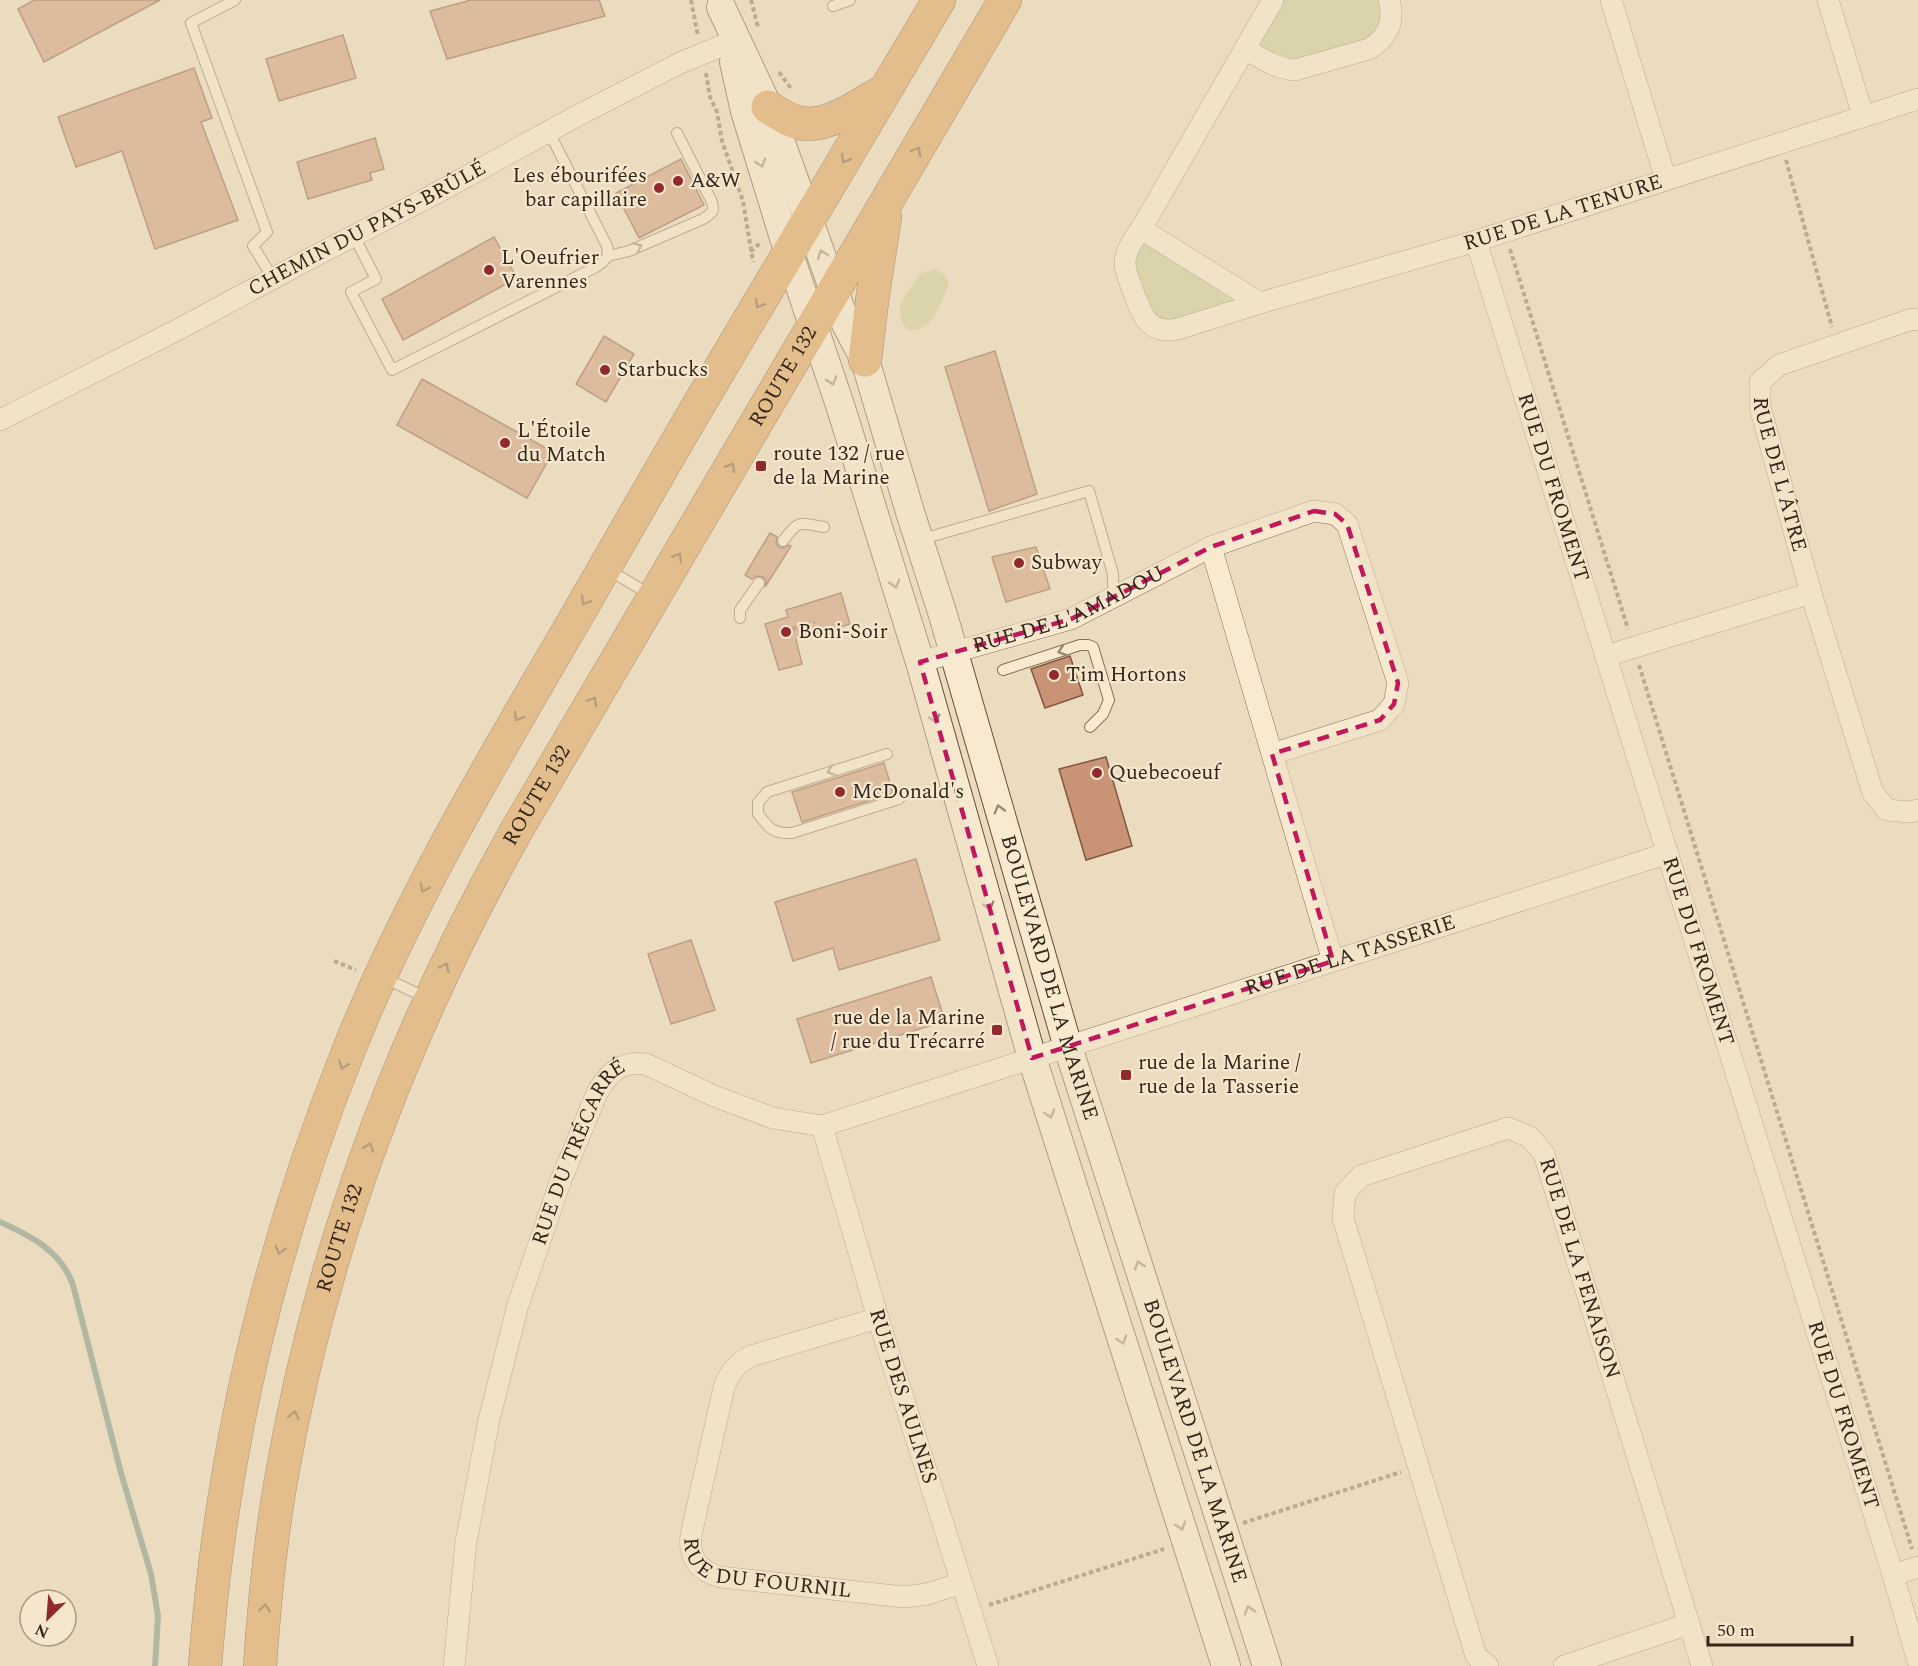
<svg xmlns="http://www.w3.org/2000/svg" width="1918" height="1666" font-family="Spectral,serif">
  <rect width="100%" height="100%" fill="#ecdcbf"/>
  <!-- green -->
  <path fill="#c5c993" d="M1273,0h116l-4,36 -90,34 -50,-21z
    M1141,229l119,74 -106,24 -28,-73z
    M936,269l9,6 4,8c-8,18 -15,51 -41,47l-6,-7 -2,-12 1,-9 20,-29z"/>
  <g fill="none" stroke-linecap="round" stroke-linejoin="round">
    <!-- stream -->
    <path stroke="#6a8b81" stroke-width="6" d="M0,1222c31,14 61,29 73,63l48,188 30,101 7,42 -3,50"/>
  </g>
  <!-- building -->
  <path fill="#c99475" stroke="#82563f" stroke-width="1.5" d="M34,0h126l-116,62 -26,-53z
    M471,0h128l6,16 -158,43 -17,-48z
    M343,35l13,43 -77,23 -13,-42z
    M194,68l18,50 -11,4 37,98 -83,29 -33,-98 -46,16 -18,-50z
    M375,138l9,31 -14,4 2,7 -64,19 -11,-37z
    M681,159l23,46 -65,33 -23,-45z
    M494,237l23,41 -114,62 -21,-41z
    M604,336l30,18 -28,48 -30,-18z
    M995,351l42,143 -48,17 -44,-144z
    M422,379l131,73 -26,46 -130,-73z
    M770,533l7,4 -1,6 3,4 4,1 6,-3 2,1 -26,41 1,-7 -3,-3 -7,-1 -4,3 -7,-4z
    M1036,547l14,42 -44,13 -14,-45z
    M841,593l9,31 -54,16 6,24 -23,6 -14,-46 23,-7 -2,-7z
    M1070,656l13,39 -38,13 -14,-39z
    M1106,757l26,89 -46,14 -27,-91z
    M884,763l9,30 -91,29 -10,-30z
    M916,859l24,81 -101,30 -6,-22 -40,13 -18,-59z
    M691,940l24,70 -44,14 -23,-70z
    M931,977l14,44 -134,42 -14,-44z"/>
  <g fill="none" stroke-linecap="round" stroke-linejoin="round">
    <defs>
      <path id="lane" d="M235,0l-44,23 76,209 -14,14 20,32
        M833,6l17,-6
        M354,236l22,43 -25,13 41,78 204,-103c9,-6 14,-11 11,-21l-58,-114
        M608,256l21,-5 74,-32c9,-6 13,-8 8,-19l-34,-67
        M919,540l170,-49 24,83v12l3,10
        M783,541c16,-22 16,-18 41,-14
        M607,569l44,26
        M740,618v-8l19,-27
        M1003,670l77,-25h8l5,2 16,53 -6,14 -13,13
        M887,754l-120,38 -9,11v11c11,14 15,20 34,19l107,-34 2,-6
        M384,978l43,20"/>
      <g id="street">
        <path d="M1611,0l55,180"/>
        <path d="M1828,0l35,116"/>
        <path d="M1245,49c16,9 31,20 50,21l74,-21c19,-11 26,-28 20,-49"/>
        <path d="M1141,229l119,74 -82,26c-31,6 -36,-15 -45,-38 -3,-9 -8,-19 -8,-28 0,-13 9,-24 16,-34z"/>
        <path d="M1141,229l132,-229"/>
        <path id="s1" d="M1476,241l417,1334 25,86"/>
        <path id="s2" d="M1260,303l216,-62 442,-142"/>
        <path id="s3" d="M1918,320l-6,-1 -133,46 -19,17v25l51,186 62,200 14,17 23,2 8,-2"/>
        <path id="s4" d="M0,420l181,-92 128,-69 124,-64 142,-78 105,-54 56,-23"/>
        <path d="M1211,547l122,414"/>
        <path d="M1606,656l205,-63"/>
        <path id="s5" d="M920,662l151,-43 140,-72 103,-36 21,3 12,10 51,159 -4,21 -14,16 -108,34"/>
        <path id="s6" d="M822,1126l56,192 110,348"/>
        <path id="s7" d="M878,1318l-127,38c-14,7 -21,16 -27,31l-33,148c-3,22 8,37 30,42l183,20 23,-3 35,-11"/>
        <path d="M1893,1575l25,-8"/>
        <path id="s8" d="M454,1666l12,-124 23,-122 29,-115 43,-125 36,-87c12,-21 23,-32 49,-29l68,32 59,22 49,8 846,-273"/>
        <path id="s9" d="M1488,1666l-12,-10 -133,-438 2,-25 16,-17 147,-48 22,9 14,17 158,512"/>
        <path d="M1564,1666l124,-42"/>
      </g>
      <g id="secondary">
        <path id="s10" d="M721,7l47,100 78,217 19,36 45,152 33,103 125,432 199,619"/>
        <path d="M734,62l11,49 44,143 51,151 80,257 112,396 194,608"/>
      </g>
      <g id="highway">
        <path d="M768,107c8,5 17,11 25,14 30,12 67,-17 92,-31"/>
        <path d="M865,360l7,-59 13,-84"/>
        <path d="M205,1666c16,-213 65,-421 145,-619 61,-152 146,-292 228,-433 46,-80 92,-161 139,-240 74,-125 149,-249 222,-374"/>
        <path id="s11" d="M260,1666c4,-60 10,-121 20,-180 39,-230 121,-450 235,-653l490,-833"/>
      </g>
    </defs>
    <!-- lane casing -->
    <use href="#lane" stroke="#846d58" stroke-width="12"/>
    <!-- street casing -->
    <use href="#street" stroke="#846d58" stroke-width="22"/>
    <!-- secondary casing -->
    <use href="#secondary" stroke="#654e3b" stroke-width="30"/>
    <!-- highway casing -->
    <use href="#highway" stroke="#513c2c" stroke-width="34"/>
    <!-- path -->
    <path stroke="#846d58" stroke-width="4" stroke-dasharray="4.5 3" stroke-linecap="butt" d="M691,0l7,36
      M751,0l7,27
      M779,72l13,18
      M706,73l4,24 7,15 5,29 21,60 10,61
      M1786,160l46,167
      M1510,249l118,380
      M750,251l4,-2 7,-7
      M792,629l23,-7
      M1639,665l273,884
      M334,961l22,9
      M1243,1523l158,-51
      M989,1605l175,-56"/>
    <!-- lane -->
    <use href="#lane" stroke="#f7ead1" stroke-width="10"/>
    <!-- street -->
    <use href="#street" stroke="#f7ead1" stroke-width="21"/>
    <!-- secondary -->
    <use href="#secondary" stroke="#f7ead1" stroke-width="28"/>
    <!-- highway -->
    <use href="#highway" stroke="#da9750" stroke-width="33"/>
  </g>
  <!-- one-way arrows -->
  <defs><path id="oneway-chevron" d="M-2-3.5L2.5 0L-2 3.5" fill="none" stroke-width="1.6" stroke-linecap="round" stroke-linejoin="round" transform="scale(1.5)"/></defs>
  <g stroke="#765331">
    <use href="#oneway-chevron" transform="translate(917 151) rotate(-60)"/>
    <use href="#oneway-chevron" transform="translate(845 159) rotate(120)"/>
    <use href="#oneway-chevron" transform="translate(759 304) rotate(121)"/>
    <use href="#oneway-chevron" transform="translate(731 467) rotate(-60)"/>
    <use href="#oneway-chevron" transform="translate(678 557) rotate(-59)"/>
    <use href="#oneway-chevron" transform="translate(585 601) rotate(120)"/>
    <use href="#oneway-chevron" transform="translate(593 701) rotate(-60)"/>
    <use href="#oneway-chevron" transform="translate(518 717) rotate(120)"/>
    <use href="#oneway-chevron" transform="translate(424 888) rotate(117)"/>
    <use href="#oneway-chevron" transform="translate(445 967) rotate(-65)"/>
    <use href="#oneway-chevron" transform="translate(343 1065) rotate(111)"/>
    <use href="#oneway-chevron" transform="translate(369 1147) rotate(-70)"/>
    <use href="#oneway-chevron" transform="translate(280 1250) rotate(106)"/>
    <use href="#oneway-chevron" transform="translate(294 1415) rotate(-78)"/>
    <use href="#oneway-chevron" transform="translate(265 1608) rotate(-84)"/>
  </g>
  <g stroke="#968876">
    <use href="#oneway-chevron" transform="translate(761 163) rotate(73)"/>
    <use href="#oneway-chevron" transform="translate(638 247) rotate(-24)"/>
    <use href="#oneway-chevron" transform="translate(822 254) rotate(-110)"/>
    <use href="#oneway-chevron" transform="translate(832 381) rotate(71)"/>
    <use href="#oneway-chevron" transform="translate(895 584) rotate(73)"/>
    <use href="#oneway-chevron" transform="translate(1062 651) rotate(162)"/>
    <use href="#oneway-chevron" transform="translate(935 719) rotate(74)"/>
    <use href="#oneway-chevron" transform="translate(831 771) rotate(162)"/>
    <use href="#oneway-chevron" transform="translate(999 809) rotate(-106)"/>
    <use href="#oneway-chevron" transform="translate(989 906) rotate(74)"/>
    <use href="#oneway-chevron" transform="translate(1050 1114) rotate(72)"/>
    <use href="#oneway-chevron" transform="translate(1139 1265) rotate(-108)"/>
    <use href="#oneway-chevron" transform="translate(1122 1340) rotate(72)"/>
    <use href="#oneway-chevron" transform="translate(1181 1526) rotate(72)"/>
    <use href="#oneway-chevron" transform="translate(1249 1610) rotate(-107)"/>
  </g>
  <!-- marked area -->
  <path d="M0 0H1918V1666H0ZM1314,511l21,3 12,10 51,159 -4,21 -14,16 -108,34 61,207 -301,97 -112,-396 151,-43 140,-72z" fill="#ecdcbf" fill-opacity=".55" fill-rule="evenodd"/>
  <path fill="none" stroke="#c2185b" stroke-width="4.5" stroke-dasharray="12 8" stroke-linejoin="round" d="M1314,511l21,3 12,10 51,159 -4,21 -14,16 -108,34 61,207 -301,97 -112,-396 151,-43 140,-72z"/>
  <!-- markers -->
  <g fill="#912a2f" stroke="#f4e7ce" stroke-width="2">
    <circle cx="678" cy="181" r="6"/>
    <circle cx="659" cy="188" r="6"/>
    <circle cx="489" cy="270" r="6"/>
    <circle cx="605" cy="370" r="6"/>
    <circle cx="505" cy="443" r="6"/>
    <rect x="755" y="460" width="12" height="12" rx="3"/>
    <circle cx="1019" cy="563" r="6"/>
    <circle cx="786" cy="632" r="6"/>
    <circle cx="1054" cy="675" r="6"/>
    <circle cx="1097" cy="773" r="6"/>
    <circle cx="840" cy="792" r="6"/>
    <rect x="991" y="1024" width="12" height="12" rx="3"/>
    <rect x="1120" y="1069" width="12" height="12" rx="3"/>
  </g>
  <g text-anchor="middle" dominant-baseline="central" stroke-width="4.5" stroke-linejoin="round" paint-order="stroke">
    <!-- poi labels -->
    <g font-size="21" fill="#34261c" stroke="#f4e7ce" text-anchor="start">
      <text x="647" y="176" text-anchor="end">Les ébourifées<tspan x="647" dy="24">bar capillaire</tspan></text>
      <text x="690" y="181">A&amp;W</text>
      <text x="501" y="258">L'Oeufrier<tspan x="501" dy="24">Varennes</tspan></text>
      <text x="617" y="370">Starbucks</text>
      <text x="517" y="431">L'Étoile<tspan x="517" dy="24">du Match</tspan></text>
      <text x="773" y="454">route 132 / rue<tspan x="773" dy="24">de la Marine</tspan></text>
      <text x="1031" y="563">Subway</text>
      <text x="798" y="632">Boni-Soir</text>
      <text x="1066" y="675">Tim Hortons</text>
      <text x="1109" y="773">Quebecoeuf</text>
      <text x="852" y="792">McDonald's</text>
      <text x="985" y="1018" text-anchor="end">rue de la Marine<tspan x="985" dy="24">/ rue du Trécarré</tspan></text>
      <text x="1138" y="1063">rue de la Marine /<tspan x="1138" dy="24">rue de la Tasserie</tspan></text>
    </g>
    <!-- street labels -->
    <g font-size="21" fill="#34261c" stroke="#f4e7ce">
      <text stroke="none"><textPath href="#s2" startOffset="316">RUE DE LA TENURE</textPath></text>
      <text stroke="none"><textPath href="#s4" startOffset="414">CHEMIN DU PAYS-BRÛLÉ</textPath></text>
      <text stroke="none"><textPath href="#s11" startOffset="1408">ROUTE 132</textPath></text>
      <text stroke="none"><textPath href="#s3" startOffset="267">RUE DE L'ÂTRE</textPath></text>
      <text stroke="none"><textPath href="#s1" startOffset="258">RUE DU FROMENT</textPath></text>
      <text stroke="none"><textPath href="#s5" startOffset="158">RUE DE L'AMADOU</textPath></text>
      <text stroke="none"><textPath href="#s11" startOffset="922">ROUTE 132</textPath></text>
      <text stroke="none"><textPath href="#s1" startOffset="744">RUE DU FROMENT</textPath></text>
      <text stroke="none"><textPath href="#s8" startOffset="1398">RUE DE LA TASSERIE</textPath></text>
      <text stroke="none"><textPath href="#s10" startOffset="1026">BOULEVARD DE LA MARINE</textPath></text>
      <text stroke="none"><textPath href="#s8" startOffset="532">RUE DU TRÉCARRÉ</textPath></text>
      <text stroke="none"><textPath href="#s11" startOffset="436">ROUTE 132</textPath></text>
      <text stroke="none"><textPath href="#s9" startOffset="842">RUE DE LA FENAISON</textPath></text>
      <text stroke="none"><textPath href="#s6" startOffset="282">RUE DES AULNES</textPath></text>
      <text stroke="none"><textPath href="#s1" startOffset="1230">RUE DU FROMENT</textPath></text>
      <text stroke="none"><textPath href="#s10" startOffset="1512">BOULEVARD DE LA MARINE</textPath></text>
      <text stroke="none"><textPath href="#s7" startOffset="422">RUE DU FOURNIL</textPath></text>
    </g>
  </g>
  <!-- north arrow -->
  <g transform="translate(48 1618) rotate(205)"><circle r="28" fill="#f4e7ce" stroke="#a79a87" stroke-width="1.5"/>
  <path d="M0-4.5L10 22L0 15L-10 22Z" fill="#912a2f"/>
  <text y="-9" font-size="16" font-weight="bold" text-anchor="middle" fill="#34261c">N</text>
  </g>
  <!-- scale -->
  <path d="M1708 1636v9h144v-9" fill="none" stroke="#34261c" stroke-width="3"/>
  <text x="1717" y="1636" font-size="18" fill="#34261c" stroke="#f4e7ce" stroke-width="4.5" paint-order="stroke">50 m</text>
</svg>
